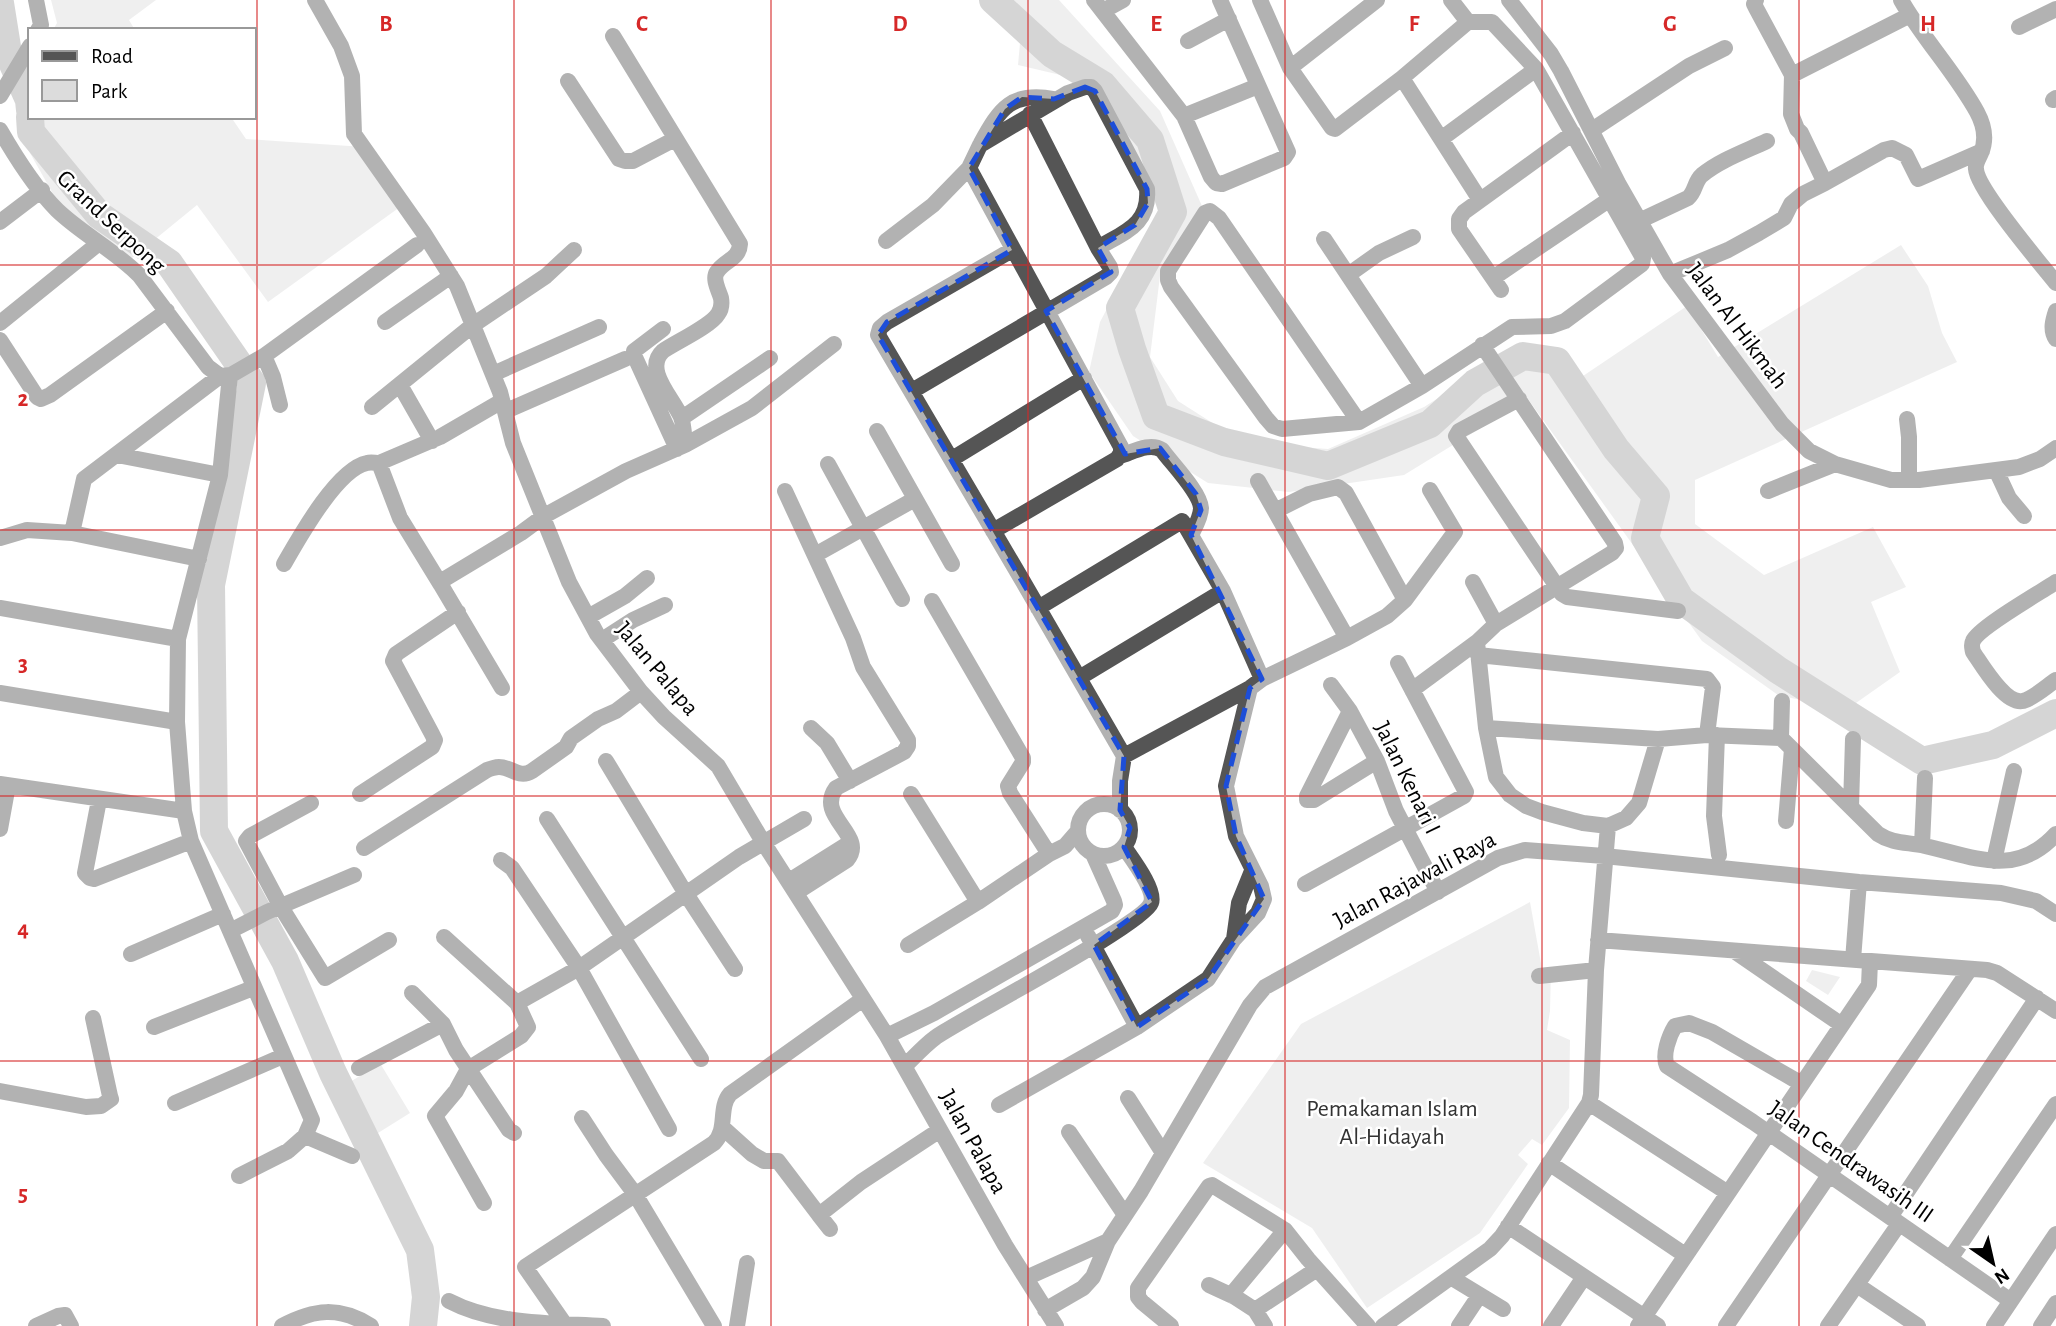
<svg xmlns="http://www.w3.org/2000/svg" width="2056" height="1326" font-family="'Alegreya Sans',sans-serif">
  <rect width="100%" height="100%" fill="#fff"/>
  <!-- green -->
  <path fill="#dcdcdc" d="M51,0h105l-27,20 6,10h-82l4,-7z
    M982,0h77l101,111 42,95 -42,70 -10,81 28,44 66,42 84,6 96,-42 90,-57 42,2 24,26 107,-72 31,51 183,-112 27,41 14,47 15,29 -262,118v44l69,51 109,-48 33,60 -35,15 29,70 -54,38 -68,-15 -76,-54 -174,-242 -124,76 -115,17 -81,-9 -75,-47 -44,-64 11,-50 59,-112 -46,-93 -44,-40 -51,-12 2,-22z
    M30,72v45h201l15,22 118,8 36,60 -132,95 -71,-97 -71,58 -51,-30 -54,-96 4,-56z
    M1530,902l12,67h9l-1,42 -3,19 23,10 -1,68 -27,37 -10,-6 -14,16 10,9 -48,69 -113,75 -55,-80 -109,-65 98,-139z
    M1812,970l28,7 -12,18 -22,-14z
    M380,1063l30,50 -32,20 -31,-49z"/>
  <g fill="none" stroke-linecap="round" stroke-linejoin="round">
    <!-- river -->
    <path stroke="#a3a3a3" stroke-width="28" d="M993,0l59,54 51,31 47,55 23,72 -53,96 12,41 24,67 68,26 104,24 102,-42 45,-41 48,-27 34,5 59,88 40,47 -11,42 36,62 97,70 144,91 71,-16 63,-32
      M0,3l8,50 21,47 1,10
      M30,117l1,15 68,83 70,48 83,120 -41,202 3,246 71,130 48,112 87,177 6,47 -3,29"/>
    <!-- minor -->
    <path stroke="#555" stroke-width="16" d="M36,0l5,25 -3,5
      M315,0l26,46 11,30 2,58 69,98 34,54 43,106 13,51 56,139 28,52 44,58 23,25 54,49 45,76 124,194 118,209 51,81
      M1094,0l90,116 27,61 5,6 6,1 62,-26 4,-6 -68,-152
      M1260,0l30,68 42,60 3,1 67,-51 66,-56h24l44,47 107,189 -1,6 -77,57 -14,5 -39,1 -90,59 -63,36 -77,7 -9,-3 -7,-8 -95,-131 -3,-7v-9l37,-58 5,-2 9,7 140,204
      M1451,0l17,22
      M1509,0l42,54 10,17 57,112 52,91 112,150 27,27 26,13 56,16h28l100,-13 21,-8 16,-11
      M1756,0l-2,4 2,4 36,67 -1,39 6,15 4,4 24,50 59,-33 8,-2 14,7 12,24 64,-28
      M1901,0c22,39 54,72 76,112 7,13 10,27 4,41 -2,5 -6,10 -5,16 1,20 64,94 80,114
      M1103,11l20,-11
      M2019,27l37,-18
      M613,36l127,208c-1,16 -16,16 -23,28 -5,7 2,19 4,26 1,6 0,12 -3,16 -7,12 -42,28 -55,37 -20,18 10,47 18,66 3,8 3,19 4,28
      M1188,41l41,-22
      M1290,68l87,-68
      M1792,75l118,-60
      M1402,78l78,122
      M568,81l51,78 6,2h8l42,-22
      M0,96l30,-50
      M2053,100l3,-2
      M1184,116l74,-30
      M0,130c15,26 36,59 57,80 25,24 57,40 82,65l69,92 12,9
      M1592,130l97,-64 36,-18
      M1441,139l95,-70
      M981,143c19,-35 31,-52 73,-44
      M969,168l152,279v6l-4,6 -124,72
      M1639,221l49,-23c8,-7 6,-16 14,-23 18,-15 44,-24 65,-34
      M0,222l42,-32
      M1324,239l98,147
      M886,241l47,-36 36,-37 11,-23 88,-52 17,-6h6l4,4 52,98c3,36 -23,43 -49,59
      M1012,250l-125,72 -7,6 -2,7c83,140 165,280 246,421l-4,25v29
      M1670,274l58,-24 31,-17 25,-15 7,-14 12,-10 22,-11
      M1348,275l31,-22 34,-16
      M1493,278l117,-79
      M1501,290l-42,-61v-10l5,-7 109,-79
      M2056,311c-3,9 -6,19 0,28
      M385,322l66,-46
      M0,323l99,-80
      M663,329l-29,22v4l43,94
      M0,340l37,57 4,2 9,-4 117,-84
      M1482,345l133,198 1,5 -4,5 -116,71 -19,18 9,86 10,49 14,18 16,11 16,6 41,11 25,3 18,-8 13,-15 19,-64
      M264,356l9,21 7,28
      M493,374l106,-47
      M230,375l-10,100 -42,164 -1,83 7,89 7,30 121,279 -7,16 -17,15 -49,25
      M400,385l32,56
      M912,391l194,-114 5,-5 -1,-5 -12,-19 -68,-134
      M1519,399l-60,32 -3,5 106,158 5,3 111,14
      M372,407l101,-82 73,-49 28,-26
      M506,411l119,-52
      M682,418l88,-60
      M1907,419l2,18v43
      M877,431l75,133
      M117,455l103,20
      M1120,456c13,-4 30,-14 42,-6 10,14 38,42 39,58 0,9 -6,19 -10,27
      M952,459l132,-81
      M379,463l61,-26 62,-36
      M828,464l74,135
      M1996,470l13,28 15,18
      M1258,481l89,157
      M785,491l68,147 10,29 45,73v6l-4,6 -68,36c-21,29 32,47 11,72l-50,32
      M1768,491l67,-27
      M1275,511l34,-17 29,-7 8,6 59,107
      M72,533l12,-54 136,-103 11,-1 33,-19 153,-111
      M0,538l27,-8 45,3 127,26
      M815,555l100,-56
      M284,564c15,-26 53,-95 83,-101 4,-1 8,0 12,0l21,55 41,67
      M1473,582l23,42
      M2056,582c-15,10 -78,46 -83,59 -2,4 -1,6 0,11 9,13 32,53 50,49 11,-3 24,-15 33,-21
      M932,601l91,157v4l-15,24 2,7 39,61
      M0,608l178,31
      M1038,608l144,-87 3,4 38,66 39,88
      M588,617l37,-21 22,-18
      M602,640l31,-20 32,-15
      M1478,655l229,24 6,8 -6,48
      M1079,678l144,-87
      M1331,685l19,26 27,50 19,50 42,81
      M502,688l-61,-103 2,-5 78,-47 23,-17 82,-45 59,-26 67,-37 82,-64
      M1412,690l65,-48
      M0,693l177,29
      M1350,711l-43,85v4h7l63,-39
      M811,728l16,15 23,38
      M1486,728l172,11 49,-4 74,3 97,96c15,10 30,8 47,12 49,11 91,32 131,-12
      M1717,735l-3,81 5,39
      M1781,738l1,-37
      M1124,756l126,-68 12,-9 85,-41 40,-22 18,-16 50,-68 -25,-42
      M606,761l80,133 49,75
      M0,784l184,27
      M360,794l72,-47 3,-7 -3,-6 -39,-73 3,-7 62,-42
      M911,794l67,108
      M99,800l-14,73 5,5 4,1 97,-38
      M311,803l-61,33 -4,5 35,66 44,71 64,-38
      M1078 830a26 26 0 1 1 52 0a26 26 0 1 1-52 0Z
      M1851,807l2,-68
      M547,819l154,240
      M1786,821l6,-72
      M0,829l8,-44
      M1922,845l3,-67
      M364,848l123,-78c2,-1 9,-3 12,-3 13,0 20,12 33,4l34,-24 5,-9 27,-19 18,-8 25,-19
      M501,860l11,8 67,100 90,161
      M1994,861l20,-90
      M789,881l62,-39
      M1305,884l159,-88 2,-4 -68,-129
      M230,931l37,-19 87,-37
      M1088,936l49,91
      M444,937l73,66
      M1234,939l5,-36 13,-32
      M1598,940l389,30 10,3 59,38
      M908,945l70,-43 71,-48 16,-8 13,-15
      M1734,951l108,74
      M131,954l92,-40
      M1853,960l6,-78
      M1539,976l57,-6
      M412,993l31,31 13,26 53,80 5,3
      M154,1027l99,-39
      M887,1036l47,-23 178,-102 3,-6 -1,-4 -21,-47
      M905,1066c10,-10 20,-21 31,-29 32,-22 208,-113 215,-134 5,-13 -19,-44 -27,-56
      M359,1068l84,-44
      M1802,1084l-90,-52 -23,-9 -14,3c-6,10 -13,29 -8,40l86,56 258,179
      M0,1091l86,16 15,-1 10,-7 -1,-3 -17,-78
      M1128,1098l35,55
      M175,1103l108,-47
      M1589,1103l139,90
      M999,1105l138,-78 71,-48 26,-40 24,-26 6,-14 -3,-13 -25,-50 -10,-50 24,-98
      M582,1118l24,37 29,39 79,132
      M722,1127l30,27 12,7h14l41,54
      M1069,1132l56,83
      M305,1136l47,20
      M1549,1163l136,92
      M484,1203l-49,-87 21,-25 12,-22 53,-33 7,-9 -11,-24 62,-35 160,-111 65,-38
      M1890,1217l147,-219
      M1508,1226l150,100
      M830,1229l-11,-14 42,-33 79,-52
      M1950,1259l106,-155
      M1026,1278l82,-37
      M1452,1278l51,31
      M1209,1285l26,12 20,13 10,16
      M1857,1285l61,41
      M1231,1295l54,-65
      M449,1301c46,24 104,22 154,25
      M1045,1310l38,-22 10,-11 15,-36 33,-50 109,-186 15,-18 233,-129 27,-8 79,6 255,26 142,11 35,8 20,13
      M1255,1310l62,-41
      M564,1323l-39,-56 189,-124c14,-14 4,-35 16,-49l133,-95
      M36,1326l22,-10 7,-1 6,11
      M282,1326c32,-17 57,-20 89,0
      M737,1326l10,-63
      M1171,1326l-29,-24 -4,-5v-9l71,-102 3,-1 73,45 23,29 60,67
      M1383,1326l107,-77 12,-13 87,-133 2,-8 5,-125 12,-144
      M1459,1326l20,-30
      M1551,1326l33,-49
      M1638,1326l231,-341 1,-23
      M1726,1326l244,-357
      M1828,1326l71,-102
      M1994,1326l62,-92
      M2041,1326l15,-23"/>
  </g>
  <!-- marked area -->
  <path d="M0 0H2056V1326H0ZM1085,87l10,4 52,98 1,14 -13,22 -37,23 13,24 -65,39 79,143 35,-6 36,46 5,16 -10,25 71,144 -12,9 -24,98 10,50 28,63 -56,80 -71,48 -43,-82 58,-43 -28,-55 6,-19 -10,-18 4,-54 -246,-421 9,-13 125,-72 -43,-82 36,-59 17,-12 32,2z" fill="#fff" fill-opacity=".55" fill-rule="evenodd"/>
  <path fill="none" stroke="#1d4ed8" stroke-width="5" stroke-dasharray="14 9" stroke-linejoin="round" d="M1085,87l10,4 52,98 1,14 -13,22 -37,23 13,24 -65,39 79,143 35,-6 36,46 5,16 -10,25 71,144 -12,9 -24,98 10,50 28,63 -56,80 -71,48 -43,-82 58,-43 -28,-55 6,-19 -10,-18 4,-54 -246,-421 9,-13 125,-72 -43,-82 36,-59 17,-12 32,2z"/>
  <!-- grid -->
  <path fill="none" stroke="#d62828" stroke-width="2" stroke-opacity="0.55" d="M257,0v1326M514,0v1326M771,0v1326M1028,0v1326M1285,0v1326M1542,0v1326M1799,0v1326M0,265h2056M0,530h2056M0,796h2056M0,1061h2056"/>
  <g text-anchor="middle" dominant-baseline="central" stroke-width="5" stroke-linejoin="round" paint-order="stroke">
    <!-- street labels -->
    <g font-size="24" fill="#000" stroke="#fff">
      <text transform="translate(111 222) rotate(43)">Grand Serpong</text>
      <text transform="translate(1737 326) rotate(53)">Jalan Al Hikmah</text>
      <text transform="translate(657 669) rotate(50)">Jalan Palapa</text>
      <text transform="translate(1407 778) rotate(64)">Jalan Kenari I</text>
      <text transform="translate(1415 880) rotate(-28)">Jalan Rajawali Raya</text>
      <text transform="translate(973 1142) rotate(61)">Jalan Palapa</text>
      <text transform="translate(1851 1162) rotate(35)">Jalan Cendrawasih III</text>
    </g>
    <!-- park labels -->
    <g font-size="24" fill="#333" stroke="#fff">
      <text x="1392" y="1109">Pemakaman Islam<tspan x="1392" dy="28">Al-Hidayah</tspan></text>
    </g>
  </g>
  <g font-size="23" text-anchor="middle" font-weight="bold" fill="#d62828" stroke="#fff" stroke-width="5" stroke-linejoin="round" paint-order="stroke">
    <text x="386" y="31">B</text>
    <text x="642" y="31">C</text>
    <text x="900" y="31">D</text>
    <text x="1156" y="31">E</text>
    <text x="1414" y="31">F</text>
    <text x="1670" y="31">G</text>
    <text x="1928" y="31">H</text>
    <text x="23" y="406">2</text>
    <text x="23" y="671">3</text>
    <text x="23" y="936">4</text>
    <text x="23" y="1201">5</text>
  </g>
  <!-- legend -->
  <rect x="28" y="28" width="228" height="91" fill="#ffffff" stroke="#999999" stroke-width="2"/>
  <rect x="42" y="51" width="35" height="10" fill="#555555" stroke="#999999" stroke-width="2"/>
  <text x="91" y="63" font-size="21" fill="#000000">Road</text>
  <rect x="42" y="80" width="35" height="21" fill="#dcdcdc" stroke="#999999" stroke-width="2"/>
  <text x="91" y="98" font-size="21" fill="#000000">Park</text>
  <!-- north arrow -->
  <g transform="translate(1993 1263) rotate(146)" stroke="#ffffff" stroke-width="5" paint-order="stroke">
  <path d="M0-5L12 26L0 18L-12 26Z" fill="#000000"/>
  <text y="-10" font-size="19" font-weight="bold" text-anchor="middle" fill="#000000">N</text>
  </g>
</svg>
